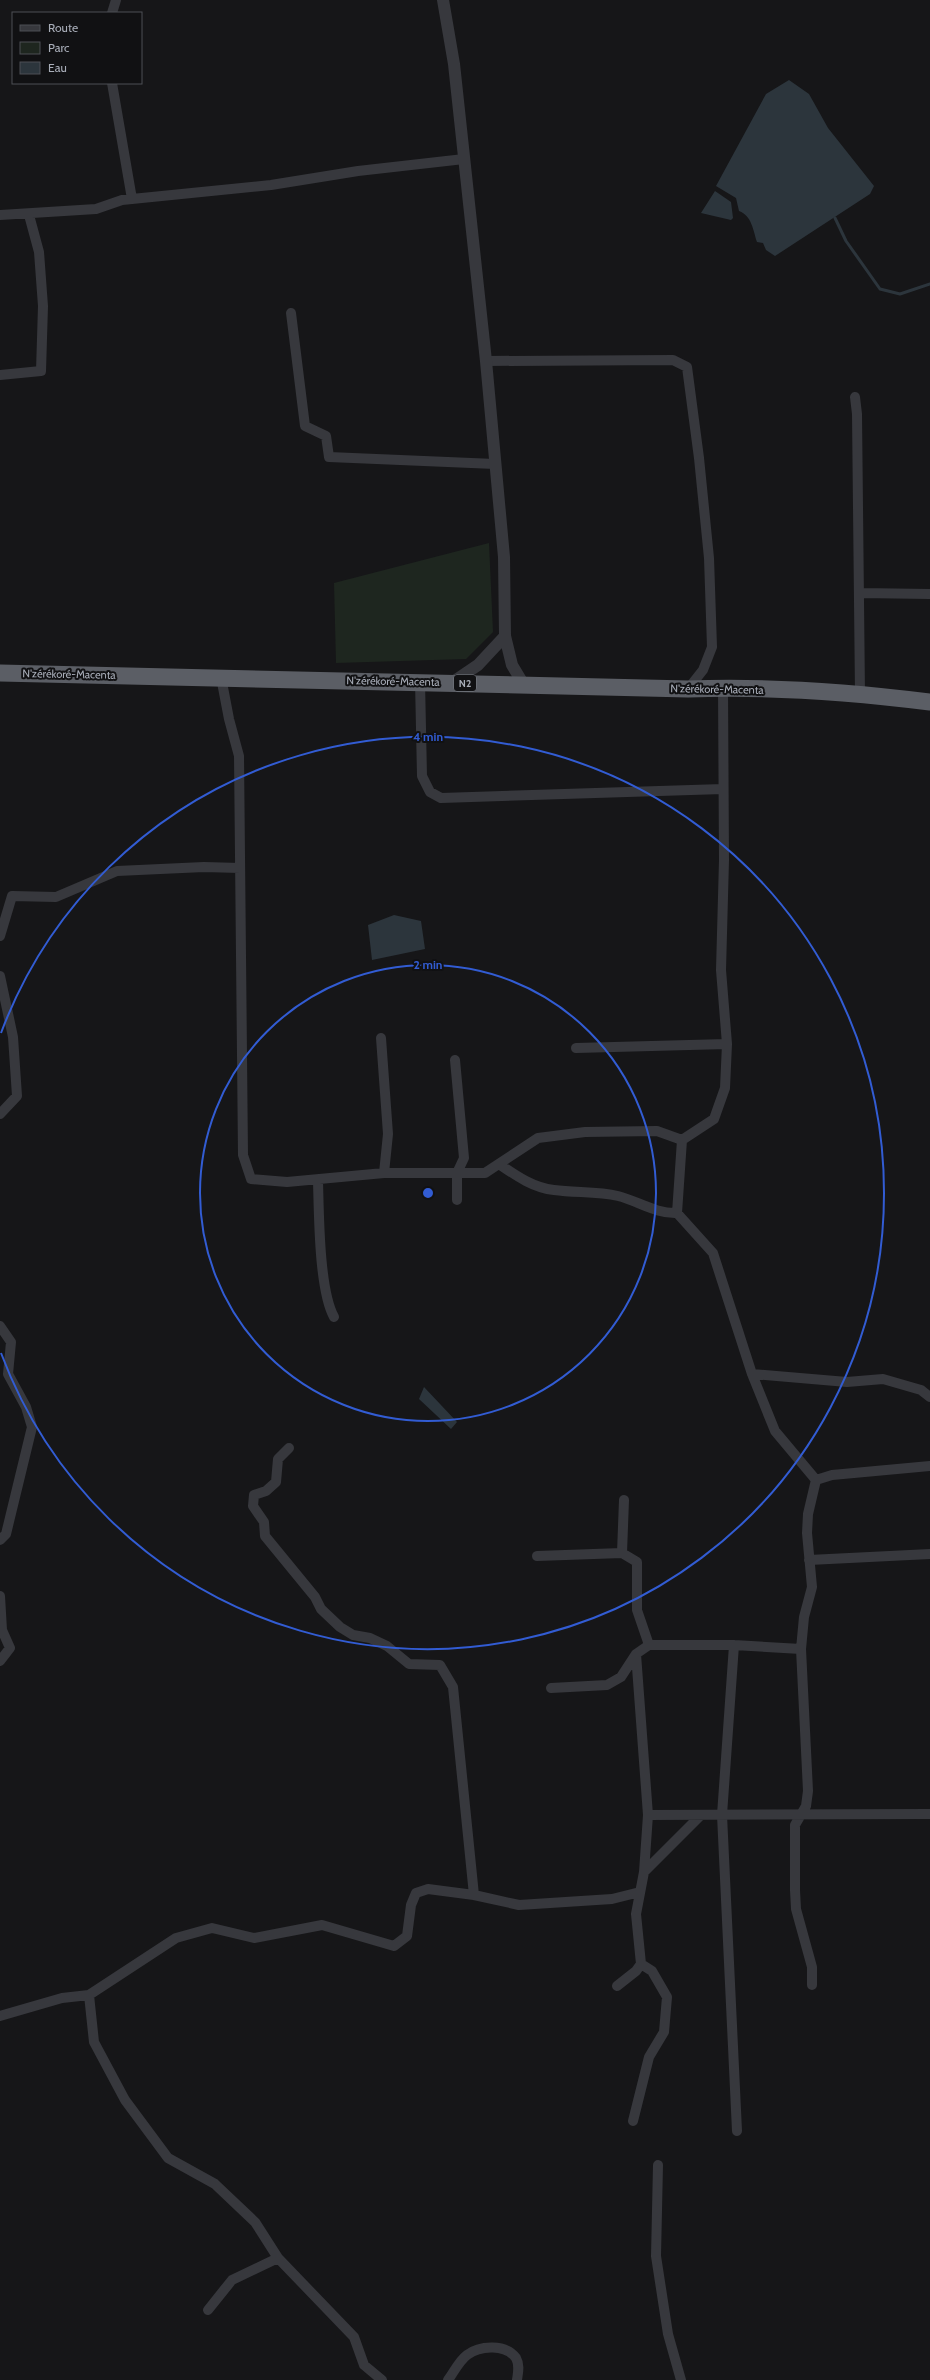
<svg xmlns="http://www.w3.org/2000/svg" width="930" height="2380" font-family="Cabin,sans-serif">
  <rect width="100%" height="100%" fill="#161618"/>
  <!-- green -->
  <path fill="#1e261f" d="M489,543l4,89 -27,27 -130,4 -2,-80z"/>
  <!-- water -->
  <path fill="#2c353c" d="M789,80l20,14 19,34 46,58 -4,8 -95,62 -9,-6 -3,-7 -6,-1c-4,-12 -5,-26 -18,-31l-3,-13 -20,-12 50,-92z
    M715,191l16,11 2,16 -2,2 -30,-7z
    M394,915l27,6 4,28 -53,11 -4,-35z
    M424,1387l33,35 -6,7 -32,-30z"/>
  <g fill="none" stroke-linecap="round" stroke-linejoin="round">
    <!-- stream -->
    <path stroke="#2c353c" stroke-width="3" d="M835,218l11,23 34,48 20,5 30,-10"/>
    <!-- minor -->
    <path stroke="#37383d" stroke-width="10" d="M112,13l4,-13
      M112,83l20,116
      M0,215l96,-6 26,-9 149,-15 87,-14 106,-12
      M291,313l14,113 21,10 3,21 166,7
      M486,361l187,-1 14,7 12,91 10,100 3,89 -9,23 -15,19
      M0,375l41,-4 2,-65 -4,-54 -10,-37
      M855,397l2,17 3,280
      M860,593l70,1
      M221,677l8,42 10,37 4,399 8,24 36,3 97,-9h101l53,-35 47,-6 72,-1 25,9
      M420,681l2,95 8,16 11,6 282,-9
      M723,688l1,172 -3,110 6,74 -2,44 -11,31 -32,21 -5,73 36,40 39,121 23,57 41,49 16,-5 98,-9
      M0,936l12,-40 44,1 61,-26 87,-4 36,1
      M0,976l13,61 4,59 -17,18
      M381,1038l7,96 -4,39
      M576,1048l151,-4
      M455,1060l9,98 -7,15v27
      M499,1164c16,11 34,24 55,26 22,3 43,1 64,6 20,5 38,18 59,17
      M318,1181c1,33 1,109 16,136
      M0,1326l11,16 -3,32 18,33 6,20 -26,107 -6,6
      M752,1374l95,8 36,-3 38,11 9,7
      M289,1448l-11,11 -2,23 -10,9 -12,4 -1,11 11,16 1,14 50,61 6,12 19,18 13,8 17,3 17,8 22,18 31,1 13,22 21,208
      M624,1500l-2,53 15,9v48l12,35
      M537,1556l85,-3
      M809,1560l121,-6
      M0,1596l2,34 8,18 -10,13
      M734,1645l-12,170 15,316
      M551,1688l56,-3 14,-8 15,-23 13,-9h85l67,4
      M648,1815l282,-1
      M644,1872l57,-57
      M812,1985v-18l-16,-58 -1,-19v-65l11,-19 2,-15 -7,-142 3,-32 8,-30 -5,-54 1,-19 8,-34
      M617,1986l19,-15 5,-7 -5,-50 8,-42 4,-57 -12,-161
      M89,1995l5,47 31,58 43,58 47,26 40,38 23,36 76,79 10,28 18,15
      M0,2016l62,-18 27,-3 87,-57 36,-10 42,10 68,-13 72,21 13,-10 4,-31 5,-12 12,-4 46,6 45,10 93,-6 28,-7
      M633,2121l16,-64 15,-25 3,-35 -15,-26 -11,-7
      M658,2165l-2,91 12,78 13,46
      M208,2310l24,-30 46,-22
      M448,2380c6,-8 11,-19 19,-25 13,-10 39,-11 49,3 4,7 2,15 1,22"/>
    <!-- tertiary -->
    <path stroke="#37383d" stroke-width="12" d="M443,0l11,64 32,297 18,196 1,79 7,29 12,20
      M453,682l25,-17 27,-29"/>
    <!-- trunk -->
    <path stroke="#5b5e65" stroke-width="17" d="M0,673l688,16c80,-3 162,3 242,13"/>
  </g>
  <!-- distance rings -->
  <g fill="none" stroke="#325cd3" stroke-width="2">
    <circle cx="428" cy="1193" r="228"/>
    <path d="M1 1033A456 456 0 1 1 1 1353"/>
  </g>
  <g text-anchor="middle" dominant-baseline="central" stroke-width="4" stroke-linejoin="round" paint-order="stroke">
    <!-- shield labels -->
    <rect fill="#111113" stroke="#7b7e86" stroke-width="1" x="454" y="675" width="22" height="16" rx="3"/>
    <g font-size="10" font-weight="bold" fill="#a8adb8">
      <text x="465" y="683">N2</text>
    </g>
    <!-- street labels -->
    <g font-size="11" fill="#a8adb8" stroke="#111113">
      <text transform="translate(69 674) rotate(1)">N'zérékoré-Macenta</text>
      <text transform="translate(393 681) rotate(1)">N'zérékoré-Macenta</text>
      <text transform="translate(717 689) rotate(1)">N'zérékoré-Macenta</text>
    </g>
  </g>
  <circle cx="428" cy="1193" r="6" fill="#325cd3" stroke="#111113" stroke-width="2"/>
  <g font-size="12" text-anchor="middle" font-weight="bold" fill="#325cd3" stroke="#111113" stroke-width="4" stroke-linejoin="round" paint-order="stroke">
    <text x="428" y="741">4 min</text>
    <text x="428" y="969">2 min</text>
  </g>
  <!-- legend -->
  <rect x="12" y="12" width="130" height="72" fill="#111113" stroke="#4d4f55"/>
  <rect x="20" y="25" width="20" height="6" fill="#37383d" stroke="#4d4f55"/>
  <text x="48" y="32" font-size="12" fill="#a8adb8">Route</text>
  <rect x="20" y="42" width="20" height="12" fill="#1e261f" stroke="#4d4f55"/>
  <text x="48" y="52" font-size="12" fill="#a8adb8">Parc</text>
  <rect x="20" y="62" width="20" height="12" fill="#2c353c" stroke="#4d4f55"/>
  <text x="48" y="72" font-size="12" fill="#a8adb8">Eau</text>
</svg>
